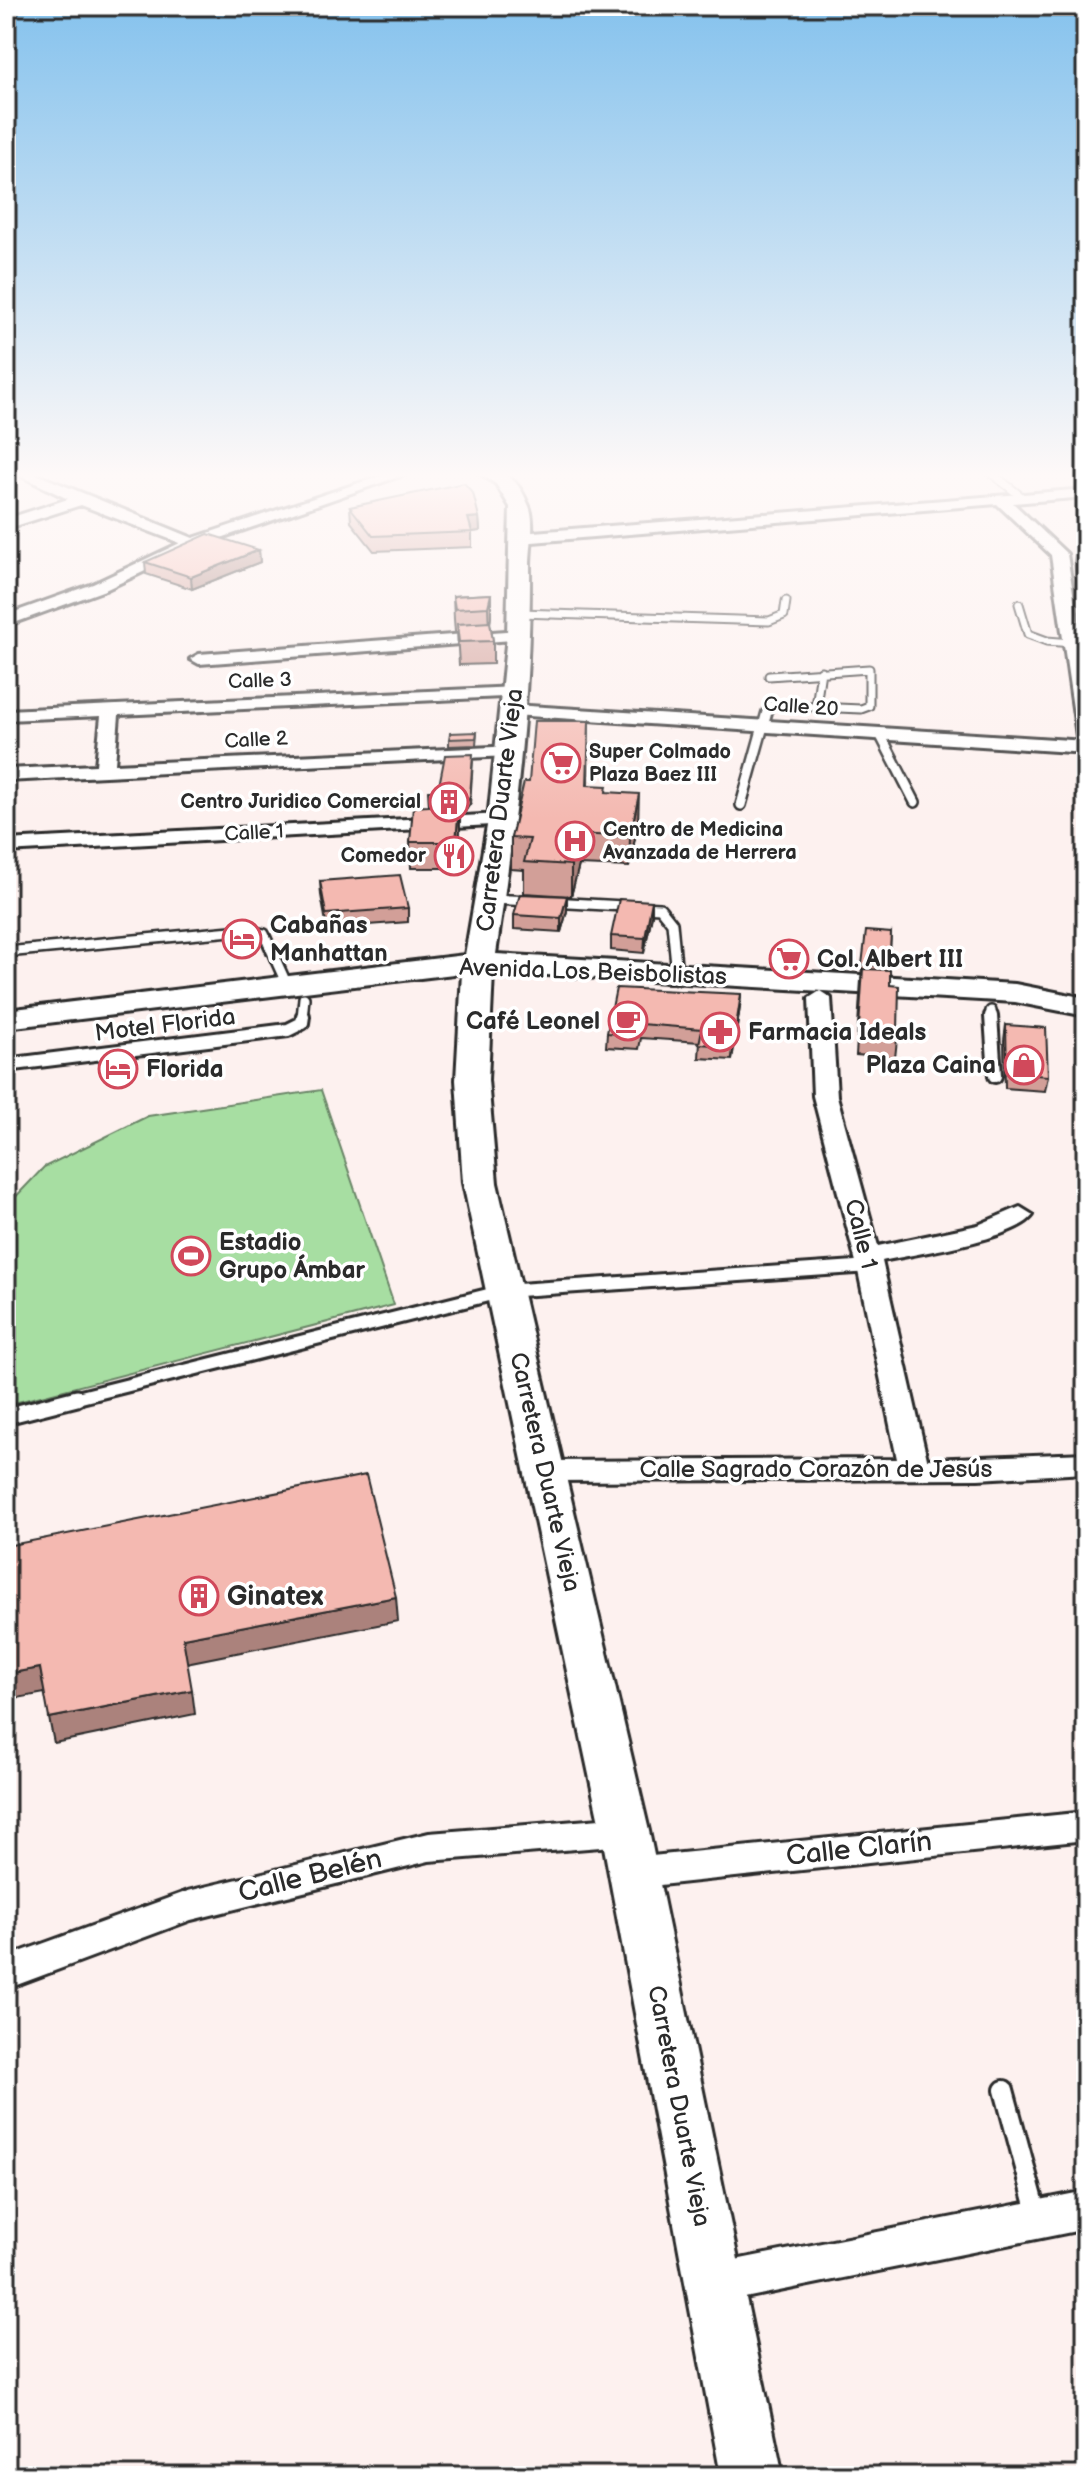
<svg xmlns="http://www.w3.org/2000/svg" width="1092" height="2482" font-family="'Balsamiq Sans',sans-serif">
  <rect width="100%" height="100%" fill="#fdf1ef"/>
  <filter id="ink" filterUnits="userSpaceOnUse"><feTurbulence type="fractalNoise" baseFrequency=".0125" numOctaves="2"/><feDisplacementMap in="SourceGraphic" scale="16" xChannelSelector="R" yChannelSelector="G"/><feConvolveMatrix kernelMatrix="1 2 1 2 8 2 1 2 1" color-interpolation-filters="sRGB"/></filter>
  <g filter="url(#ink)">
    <!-- green -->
    <path fill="#a7dea2" stroke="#698466" stroke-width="2" d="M321,1090l73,215 -388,100v-198l38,-40 104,-51z"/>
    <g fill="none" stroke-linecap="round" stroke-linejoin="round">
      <defs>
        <path id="lane-far4" d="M990,472l33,26
          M1019,604l9,30 19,7 25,2
          M520,613l249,8 15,-6 2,-14
          M816,706l5,-35
          M766,714l3,-9 92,4 8,-3v-37l-100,7"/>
        <path id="lane-far3" d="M880,734l35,68
          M741,805l26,-93
          M491,899l41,2
          M551,902l109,6 12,15 5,51
          M6,952l236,-22 22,4 23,51
          M991,1011v7
          M302,1018l2,-20"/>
        <path id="lane-far2" d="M991,1016l4,60
          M6,1065l282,-35 14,-7 1,-7
          M69,1400l435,-109 366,-25"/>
        <path id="lane-far1" d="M6,1416l71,-18"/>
        <path id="lane" d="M1004,2090l34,126"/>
        <path id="street" d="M13,472h18l162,66 199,-66h20l-214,74 -93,44 -99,36v-11l87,-31 87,-41 -99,-38 -75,24v-10l62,-20z
          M1086,489v8l-73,6 54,51 19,123v76l-573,-38 -9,-5 9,-5 573,36 -9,-5 -26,-181 -54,-51 -477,39 -8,-5 8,-5z
          M519,630l8,5 -2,4 -326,25 -9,-5 9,-5z
          M516,687l9,5 -3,4 -403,19 -4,49 400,-18 2,4 -9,6 -502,25v-12l90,-4 5,-49 -95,4v-10z
          M502,814l7,2 3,4 -3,4 -503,28v-12z
          M820,991l11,7 6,98 41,150 100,-21 42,-18 13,8c-17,25 -119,39 -151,46l45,198 159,-6v20l-108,6 -433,2 -10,-3 -5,-7 5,-7 10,-3 352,-2 -40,-193 -44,-170 -4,-98z
          M1086,1812v28l-454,48 -13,-5 -5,-10 5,-10 13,-5z
          M625,1817l12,4 5,10 -5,10 -12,4 -196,16 -238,59 -185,69v-32l182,-66 241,-58z
          M1086,2191v38l-371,75 -15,-6 -6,-14 6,-14 15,-6z"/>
        <path id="secondary" d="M478,472c28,-2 39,6 50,32 8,15 2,43 2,61 1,130 -15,260 -34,389l519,30 71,14v18l-71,-14 -522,-30 -5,108 9,103 152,648 134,645h-62l-120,-645 -138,-648 -7,-103 6,-107 -456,55v-18l459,-55 23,-135 19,-185 3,-128 -14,-23z"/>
      </defs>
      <!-- lane-far4 casing -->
      <use href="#lane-far4" stroke="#2b2b2b" stroke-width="11"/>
      <!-- lane-far3 casing -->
      <use href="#lane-far3" stroke="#2b2b2b" stroke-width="14"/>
      <!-- lane-far2 casing -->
      <use href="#lane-far2" stroke="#2b2b2b" stroke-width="18"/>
      <!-- lane-far1 casing -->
      <use href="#lane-far1" stroke="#2b2b2b" stroke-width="21"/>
      <!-- lane casing -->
      <use href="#lane" stroke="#2b2b2b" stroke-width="24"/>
      <!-- street casing -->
      <use href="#street" stroke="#2b2b2b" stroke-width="6"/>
      <!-- secondary casing -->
      <use href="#secondary" stroke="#2b2b2b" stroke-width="6"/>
      <!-- lane-far4 -->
      <use href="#lane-far4" stroke="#fff" stroke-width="7"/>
      <!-- lane-far3 -->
      <use href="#lane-far3" stroke="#fff" stroke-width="9"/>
      <!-- lane-far2 -->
      <use href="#lane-far2" stroke="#fff" stroke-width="12"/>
      <!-- lane-far1 -->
      <use href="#lane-far1" stroke="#fff" stroke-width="15"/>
      <!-- lane -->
      <use href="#lane" stroke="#fff" stroke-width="18"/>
      <!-- street -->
      <use href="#street" fill="#fff" fill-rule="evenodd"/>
      <!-- secondary -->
      <use href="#secondary" fill="#fff" fill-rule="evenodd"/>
    </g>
    <!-- wall -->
    <path fill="#d29f98" stroke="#2b2b2b" stroke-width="2" d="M350,507l129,10 1,14 -8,1v15l-98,4 -23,-29z
      M1086,543v96h-3l-9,-78 3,-17z
      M259,550l1,12 -68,27 -46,-15 -1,-12z
      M491,594v23l-1,6 3,18v23l-34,1 -2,-33h-2l-1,-13 -1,-23z
      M589,721l-1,64 19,8 31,31 -9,43 -50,-2 -8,31 -47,-3v-23l-13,-1v-31l18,-56z
      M477,732l-1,13 -27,1v-7z
      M470,804l-6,9h-4v17l-3,38h-46l-1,-26 19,-36z
      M320,881l88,27v14l-81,6 -6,-33z
      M567,896v15l-6,21 -47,-3v-14z
      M652,915l-8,38 -33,-3v-14z
      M891,933l-2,37 1,15 8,45 -3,28 -39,-3 6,-90z
      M741,994l-1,13 -8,53 -33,-2 1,-16 -59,-4 -2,11 -33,-2 1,-14z
      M1006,1025l42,51 -3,15 -40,-3 -1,-48z"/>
    <!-- shaded-wall -->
    <path fill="#ab827c" stroke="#2b2b2b" stroke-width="2" d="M479,517l1,14 -8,1 -4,-14z
      M259,550l1,12 -68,27 -1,-12z
      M491,594v23l-2,12 -1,-22z
      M473,761l-3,43 -6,9v-7z
      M639,794l-1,30 -9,43 1,-30z
      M459,804l1,26 -3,38 -1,-26z
      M579,834v31l-8,31v-31z
      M567,896v15l-6,21v-14z
      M652,901v14l-8,38 1,-15z
      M741,994l-1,13 -8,53 1,-14z
      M396,1597l2,24 -212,42 -3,-25z
      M40,1668l5,25 -39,7v-26z
      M192,1690l3,24 -141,29 -5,-25z"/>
    <!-- building -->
    <path fill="#f4b9b1" stroke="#2b2b2b" stroke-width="2" d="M464,483l9,10 6,24 -11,1 4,14 -99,4 -23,-29z
      M208,534l51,16 -68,27 -46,-15z
      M1086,543v78l-9,-77z
      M491,594l-3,13 -33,2 -2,-13z
      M490,622l3,19 -34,1 -2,-18z
      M534,721h55l-2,64 20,1 -1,6 33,2 -9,43 -51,-3 -8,31 -47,-3 6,-23 -19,-1 13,-56h5z
      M477,732l-1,6 -27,1 1,-6z
      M473,754l-3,43 -6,9h-5v-2l-30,2 -1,-15h10l7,-36z
      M459,804l-3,38h-46l3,-35z
      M400,875l8,33 -82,6 -6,-33z
      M520,894l47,2 -6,22 -47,-3z
      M619,899l33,2 -7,37 -34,-2z
      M866,931l25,2 -2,33 -27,-1z
      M863,969l27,1v15l9,1 -1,44 -39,-3z
      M616,988l125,6 -8,52 -34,-2 3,-15 -61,-5 -2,11 -32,-2z
      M1006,1025l40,3 2,48 -41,-3z
      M366,1475l30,122 -213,41 9,52 -143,28 -9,-50 -34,6v-128z"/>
  </g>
  <!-- sky -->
  <linearGradient id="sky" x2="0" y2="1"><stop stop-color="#85c2ed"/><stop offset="0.58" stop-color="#fef9f8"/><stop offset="1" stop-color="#fef9f8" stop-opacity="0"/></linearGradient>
  <rect width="1092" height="819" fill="url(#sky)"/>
  <!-- icons -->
  <defs>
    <symbol id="supermarket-ring" viewBox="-11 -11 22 22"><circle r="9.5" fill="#fff" stroke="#d1495b" stroke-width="1.5"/><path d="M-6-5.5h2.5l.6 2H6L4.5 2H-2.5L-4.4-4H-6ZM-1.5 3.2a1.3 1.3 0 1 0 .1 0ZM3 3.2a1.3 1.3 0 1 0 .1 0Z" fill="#d1495b"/></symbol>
    <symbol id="building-ring" viewBox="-11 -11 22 22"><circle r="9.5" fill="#fff" stroke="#d1495b" stroke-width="1.5"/><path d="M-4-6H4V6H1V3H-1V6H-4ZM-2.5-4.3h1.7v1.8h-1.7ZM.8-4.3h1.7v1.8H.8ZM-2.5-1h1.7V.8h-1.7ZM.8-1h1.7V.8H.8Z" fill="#d1495b"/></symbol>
    <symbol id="hospital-ring" viewBox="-11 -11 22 22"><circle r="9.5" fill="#fff" stroke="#d1495b" stroke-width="1.5"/><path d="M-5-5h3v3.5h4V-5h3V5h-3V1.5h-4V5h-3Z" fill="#d1495b"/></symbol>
    <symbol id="restaurant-ring" viewBox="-11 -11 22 22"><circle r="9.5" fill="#fff" stroke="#d1495b" stroke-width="1.5"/><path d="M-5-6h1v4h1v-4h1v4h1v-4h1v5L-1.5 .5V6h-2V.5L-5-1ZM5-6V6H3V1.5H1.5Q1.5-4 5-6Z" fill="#d1495b"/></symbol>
    <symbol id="hotel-ring" viewBox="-11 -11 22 22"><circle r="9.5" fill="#fff" stroke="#d1495b" stroke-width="1.5"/><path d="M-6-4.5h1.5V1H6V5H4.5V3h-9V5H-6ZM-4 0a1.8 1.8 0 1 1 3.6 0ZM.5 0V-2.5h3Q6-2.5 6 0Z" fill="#d1495b"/></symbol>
    <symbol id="cafe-ring" viewBox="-11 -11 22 22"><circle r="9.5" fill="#fff" stroke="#d1495b" stroke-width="1.5"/><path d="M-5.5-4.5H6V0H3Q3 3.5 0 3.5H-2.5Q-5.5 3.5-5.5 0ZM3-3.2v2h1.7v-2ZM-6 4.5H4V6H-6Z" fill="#d1495b"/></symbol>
    <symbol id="pharmacy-ring" viewBox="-11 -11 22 22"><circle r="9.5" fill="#fff" stroke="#d1495b" stroke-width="1.5"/><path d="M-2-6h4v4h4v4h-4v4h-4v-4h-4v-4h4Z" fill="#d1495b"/></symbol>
    <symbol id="shop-ring" viewBox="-11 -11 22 22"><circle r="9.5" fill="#fff" stroke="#d1495b" stroke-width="1.5"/><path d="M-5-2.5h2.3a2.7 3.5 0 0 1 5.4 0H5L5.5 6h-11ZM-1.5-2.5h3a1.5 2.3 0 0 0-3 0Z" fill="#d1495b"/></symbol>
    <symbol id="stadium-ring" viewBox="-11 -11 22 22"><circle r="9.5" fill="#fff" stroke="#d1495b" stroke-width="1.5"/><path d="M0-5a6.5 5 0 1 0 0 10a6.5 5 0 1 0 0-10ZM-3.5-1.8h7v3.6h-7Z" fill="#d1495b"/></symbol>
  </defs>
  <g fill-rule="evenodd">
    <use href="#supermarket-ring" x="539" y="741" width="44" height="44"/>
    <use href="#building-ring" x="427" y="780" width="44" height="44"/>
    <use href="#hospital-ring" x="553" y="819" width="44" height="44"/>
    <use href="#restaurant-ring" x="432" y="834" width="44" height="44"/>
    <use href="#hotel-ring" x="220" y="917" width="44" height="44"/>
    <use href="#supermarket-ring" x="767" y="937" width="44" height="44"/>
    <use href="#cafe-ring" x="606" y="999" width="44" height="44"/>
    <use href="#pharmacy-ring" x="698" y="1010" width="44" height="44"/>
    <use href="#shop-ring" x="1002" y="1043" width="44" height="44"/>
    <use href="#hotel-ring" x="96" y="1047" width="44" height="44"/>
    <use href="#stadium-ring" x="169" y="1234" width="44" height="44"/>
    <use href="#building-ring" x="177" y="1574" width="44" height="44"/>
  </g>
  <g text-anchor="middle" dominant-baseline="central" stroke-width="7" stroke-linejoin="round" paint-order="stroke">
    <!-- far-street labels -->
    <g font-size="20" fill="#2b2b2b" stroke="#fff">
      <text transform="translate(260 681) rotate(-2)">Calle 3</text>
      <text transform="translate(801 707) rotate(4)">Calle 20</text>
      <text transform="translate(256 740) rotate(-3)">Calle 2</text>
      <text transform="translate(254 833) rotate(-3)">Calle 1</text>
    </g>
    <!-- far-poi labels -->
    <g font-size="20" font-weight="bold" fill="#2b2b2b" stroke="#fff" text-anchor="start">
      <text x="589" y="752">Super Colmado<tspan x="589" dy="23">Plaza Baez III</tspan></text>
      <text x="421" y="802" text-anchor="end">Centro Juridico Comercial</text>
      <text x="603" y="830">Centro de Medicina<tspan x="603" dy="23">Avanzada de Herrera</tspan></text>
      <text x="426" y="856" text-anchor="end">Comedor</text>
    </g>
    <!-- street labels -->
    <g font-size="24" fill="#2b2b2b" stroke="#fff">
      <text transform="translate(500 810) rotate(-83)">Carretera Duarte Vieja</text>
      <text transform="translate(593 972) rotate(2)">Avenida Los Beisbolistas</text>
      <text transform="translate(165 1025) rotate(-7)">Motel Florida</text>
      <text transform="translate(861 1234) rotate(76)">Calle 1</text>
      <text x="816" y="1469">Calle Sagrado Corazón de Jesús</text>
      <text transform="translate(545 1472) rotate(77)">Carretera Duarte Vieja</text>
      <text transform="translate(679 2106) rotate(79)">Carretera Duarte Vieja</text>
    </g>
    <!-- poi labels -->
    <g font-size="24" font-weight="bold" fill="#2b2b2b" stroke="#fff" text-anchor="start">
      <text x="270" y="925">Cabañas<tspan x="270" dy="28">Manhattan</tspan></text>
      <text x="817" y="959">Col. Albert III</text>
      <text x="600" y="1021" text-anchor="end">Café Leonel</text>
      <text x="748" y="1032">Farmacia Ideals</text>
      <text x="996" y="1065" text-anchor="end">Plaza Caina</text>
      <text x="146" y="1069">Florida</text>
      <text x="219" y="1242">Estadio<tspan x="219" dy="28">Grupo Ámbar</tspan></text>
    </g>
    <!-- near-poi labels -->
    <g font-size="28" font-weight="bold" fill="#2b2b2b" stroke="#fff" text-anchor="start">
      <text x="227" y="1596">Ginatex</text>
    </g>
    <!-- near-street labels -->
    <g font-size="28" fill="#2b2b2b" stroke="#fff">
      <text transform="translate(859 1849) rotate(-6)">Calle Clarín</text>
      <text transform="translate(310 1876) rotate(-14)">Calle Belén</text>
    </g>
  </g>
  <!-- margin -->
  <rect width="1092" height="2482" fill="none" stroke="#fff" stroke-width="32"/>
  <rect x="16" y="16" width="1060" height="2450" fill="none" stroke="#2b2b2b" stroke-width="3" filter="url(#ink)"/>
</svg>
